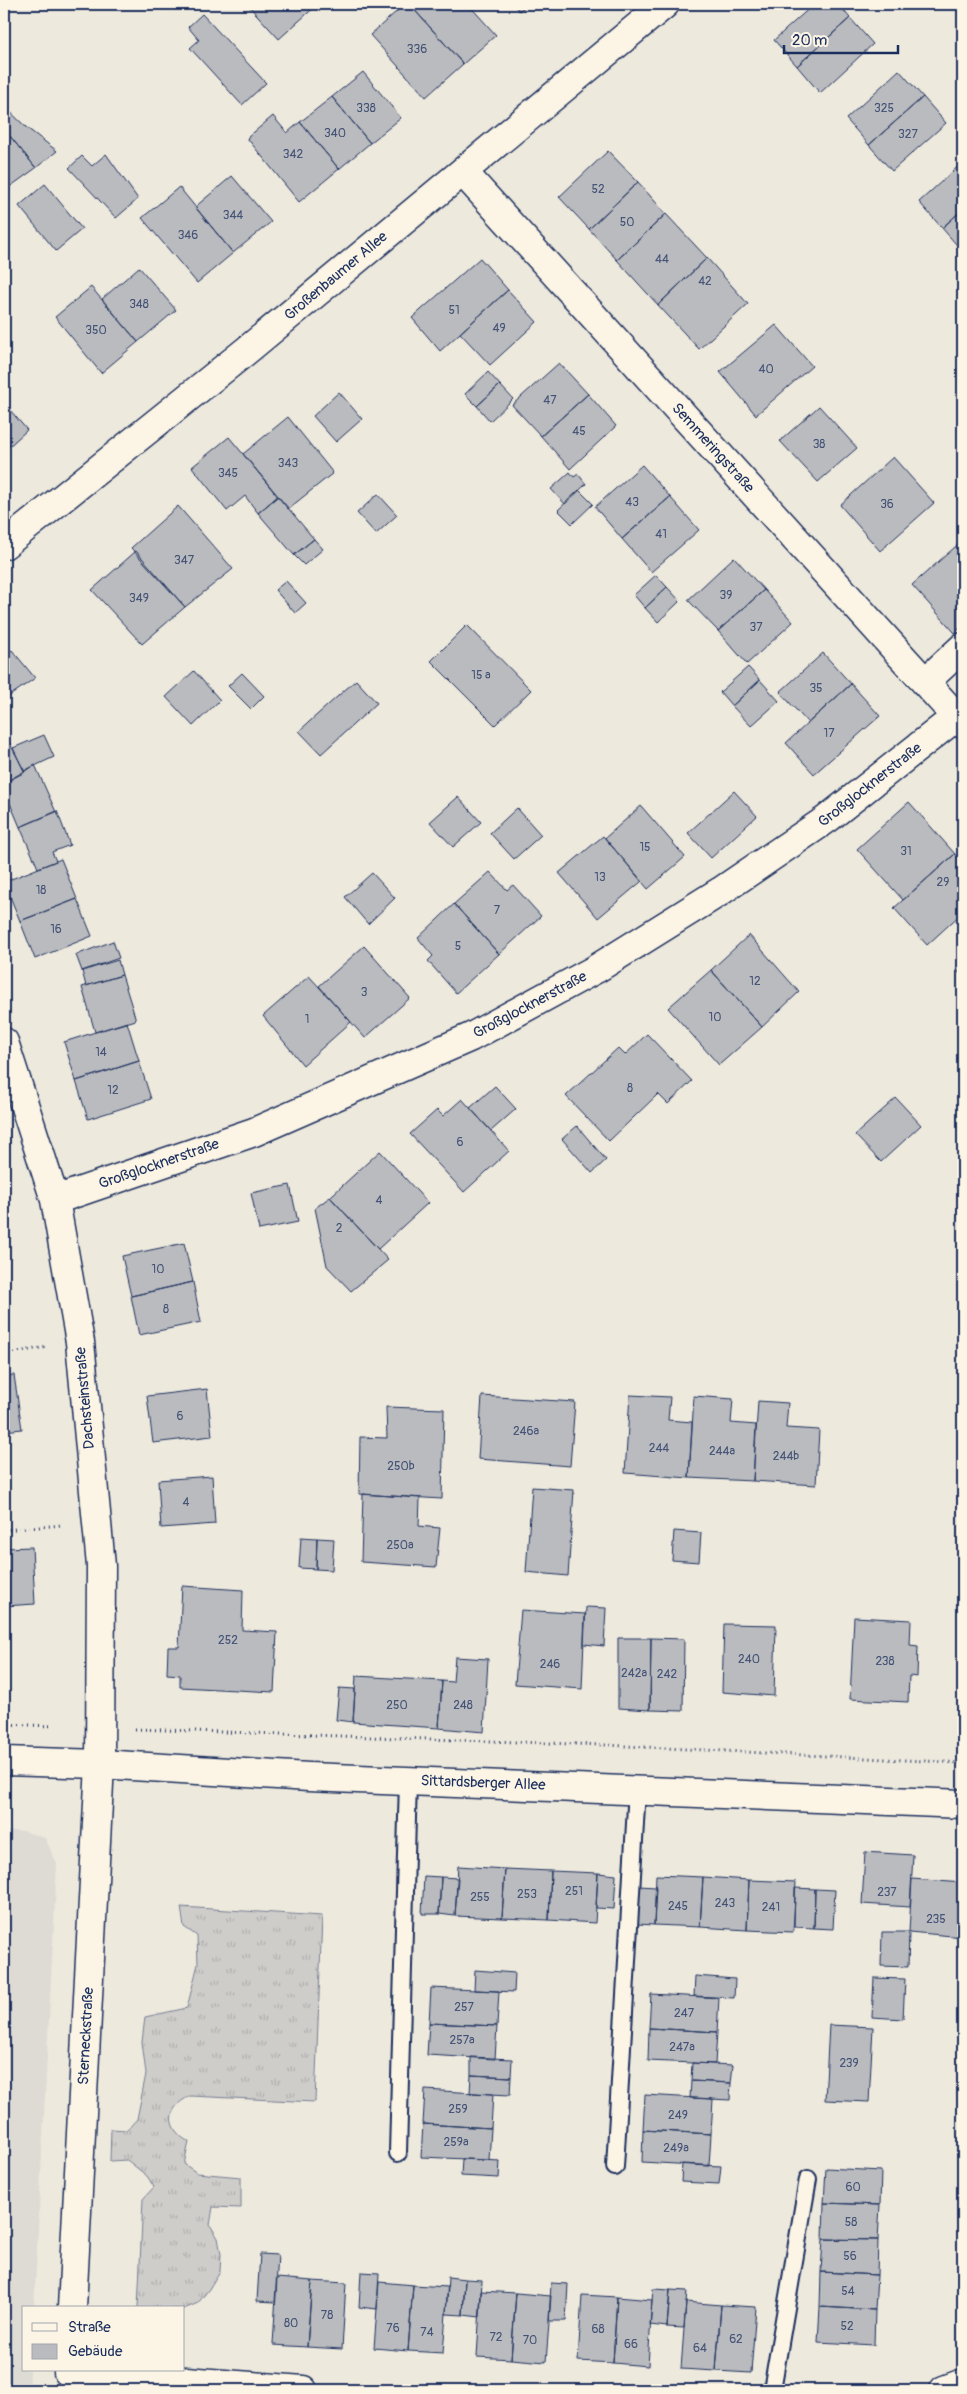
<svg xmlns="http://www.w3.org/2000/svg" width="967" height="2394" font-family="Pangolin,sans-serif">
  <defs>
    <pattern id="grass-tufts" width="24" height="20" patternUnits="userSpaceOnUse" patternTransform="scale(1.25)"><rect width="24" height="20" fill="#cfcdca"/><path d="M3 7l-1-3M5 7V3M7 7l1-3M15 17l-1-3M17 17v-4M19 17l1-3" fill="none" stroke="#b1b0b0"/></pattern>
  </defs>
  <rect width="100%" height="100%" fill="#eee9dd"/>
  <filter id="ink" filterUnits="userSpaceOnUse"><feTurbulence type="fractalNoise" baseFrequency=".02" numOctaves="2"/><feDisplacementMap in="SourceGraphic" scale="10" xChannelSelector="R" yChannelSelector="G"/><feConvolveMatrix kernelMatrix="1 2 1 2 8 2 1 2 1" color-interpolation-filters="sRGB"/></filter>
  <g filter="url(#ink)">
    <!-- built -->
    <path fill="#dedbd4" d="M4,1831h19l22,7 12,26 -23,444h-10v62h6l-1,20h-25z"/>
    <!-- grass -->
    <path fill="url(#grass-tufts)" stroke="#757e94" d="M181,1907l141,9 -7,186 -125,-6c-25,12 -24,33 -1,46l-5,22 13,9 44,4v31l-28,-1 -3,18 8,13 3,16 -1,17 -11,18 -11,14 -14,6 -46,-1 5,-109 11,-12 -7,-11 -20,-16 -17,1 1,-32 16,1 10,-11 9,-45 -4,-32 3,-25 42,-9 11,-44 -1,-28 -13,-9z"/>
    <!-- building -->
    <path fill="#babbbe" stroke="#1b2f5e" d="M247,4h71l-39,35z
      M405,4h4l54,60 -37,33 -56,-62z
      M416,4h52l28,31 -33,29 -51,-57z
      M513,4h16l-10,7z
      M814,4h24l12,14 -53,48 -23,-26z
      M202,14l64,69 -24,22 -52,-57 9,-8 -11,-13z
      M850,18l23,26 -53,49 -23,-27z
      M899,70l24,27 -54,48 -23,-26z
      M363,72l38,46 -31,25 -38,-46z
      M332,97l38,46 -31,26 -39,-47z
      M923,97l23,26 -54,48 -23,-26z
      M4,106l23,22 30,23 -21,17 -32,-39z
      M273,116l14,17 13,-11 39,47 -40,33 -52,-64z
      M4,129l32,39 -32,23z
      M608,151l30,31 -49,47 -30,-32z
      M106,154l32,45 -22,19 -47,-50 13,-12 10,10z
      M963,162v47l-21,19 -23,-26z
      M232,176l39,46 -38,31 -38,-46z
      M638,182l28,32 -49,46 -28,-31z
      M45,184l37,45 -26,22 -37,-45z
      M179,187l54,66 -36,30 -55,-65z
      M963,209v43l-21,-24z
      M666,214l41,44 -49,47 -41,-45z
      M480,258l28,32 -68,61 -28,-33z
      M707,258l41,46 -49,45 -41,-44z
      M139,267l37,43 -38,32 -36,-43z
      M91,287l47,55 -37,31 -46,-56z
      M508,290l29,32 -47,43 -30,-32z
      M776,325l36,41 -56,49 -36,-43z
      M559,363l29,31 -47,42 -29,-31z
      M488,372l12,13 -23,21 -12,-12z
      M500,385l13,14 -23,22 -13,-15z
      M339,392l23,27 -26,23 -23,-26z
      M588,394l28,32 -46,43 -29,-33z
      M4,403l23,27 -23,21z
      M819,406l38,42 -39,34 -38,-41z
      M288,417l45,56 -45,36 -45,-55z
      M229,437l49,59 -20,17 -13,-17 -18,15 -35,-44z
      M893,457l41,46 -54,48 -40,-46z
      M642,465l28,32 -48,42 -27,-32z
      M570,472l4,5 4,-3 8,10 -21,20 -14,-15z
      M579,490l14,14 -21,20 -14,-14z
      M378,494l19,21 -21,19 -19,-21z
      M278,496l36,43 -20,16 -36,-42z
      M670,497l29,33 -48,42 -29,-33z
      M178,506l55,63 -48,38 -54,-59z
      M314,539l9,10 -19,16 -10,-10z
      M963,540v85l-8,8 -43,-48z
      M136,551l49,56 -43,37 -50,-54z
      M734,557l30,33 -46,41 -30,-31z
      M656,575l11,12 -22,21 -11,-13z
      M286,581l20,22 -11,10 -20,-23z
      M667,587l13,14 -22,21 -13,-14z
      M764,590l29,32 -46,42 -29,-33z
      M467,625l64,65 -36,35 -64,-64z
      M12,650l23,28 -31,22v-44z
      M823,653l28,31 -43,39 -28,-31z
      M748,667l12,13 -28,26 -12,-14z
      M194,671l26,29 -27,26 -27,-29z
      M242,673l22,23 -13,13 -23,-23z
      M356,680l21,23 -56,51 -22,-23z
      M760,680l19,21 -28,25 -19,-20z
      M851,684l29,32 -66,58 -28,-31z
      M44,735l10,22 -30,14 -11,-23z
      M6,736l19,36 -21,11v-46z
      M35,765l21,47 -36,15 -16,-38v-6z
      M734,791l23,25 -46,42 -23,-25z
      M458,797l23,25 -28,25 -23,-25z
      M909,802l46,52 -52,46 -46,-51z
      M641,806l44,51 -37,32 -43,-51z
      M517,808l24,27 -27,24 -24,-26z
      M57,811l13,34 -18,7 4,9 -18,7 -18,-41z
      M603,836l39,45 -44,37 -39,-45z
      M955,854l8,9v49l-36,33 -33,-37z
      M61,859l16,40 -57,22 -16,-39z
      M490,872l17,18 6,-5 28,31 -42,38 -45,-50z
      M372,873l23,25 -27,26 -23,-27z
      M77,899l15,37 -57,23 -15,-38z
      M454,904l45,50 -43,39 -28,-32 5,-5 -15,-18z
      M749,935l50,57 -37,35 -51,-57z
      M113,941l6,17 -37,13 -6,-16z
      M364,946l46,52 -45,40 -46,-52z
      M118,960l4,15 -36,11 -4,-15z
      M963,962v16l-7,-9z
      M711,970l51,57 -43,38 -51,-57z
      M122,975l14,45 -41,12 -13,-45z
      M309,976l42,46 -48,43 -40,-49z
      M127,1022l12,39 -63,20 -12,-39z
      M647,1034l45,47 -24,23 -10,-10 -49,47 -43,-45 52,-48 7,7z
      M139,1061l12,38 -63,20 -12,-38z
      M495,1086l21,23 -25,22 -21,-23z
      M896,1098l25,27 -40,37 -26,-27z
      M462,1099l47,52 -45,41 -54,-58 27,-24 6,6z
      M577,1126l29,34 -14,13 -30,-34z
      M380,1151l48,52 -50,46 -48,-52z
      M290,1185l8,37 -39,8 -8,-37z
      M330,1197l58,63 -37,31 -24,-25 -12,-58z
      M184,1243l9,39 -62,14 -9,-40z
      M193,1282l8,40 -62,13 -8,-39z
      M14,1375l8,54 -18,2v-55z
      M207,1389l5,47 -59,7 -6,-47z
      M630,1395l40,2 -2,23 24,2 -3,56 -64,-5z
      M482,1396l93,6 -5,64 -92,-7z
      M694,1396l39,3 -2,24 25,2 -3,56 -64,-3z
      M758,1401l30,2 -2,25 33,2 -3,55 -63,-4z
      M386,1407l58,2 -2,90 -83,-5 1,-57 27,1z
      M212,1476l3,48 -54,4 -3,-48z
      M532,1487l42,3 -6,86 -42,-4z
      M363,1494l57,4 -1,28 21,2 -4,39 -75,-5z
      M674,1531l27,2 -2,29 -27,-2z
      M301,1537l16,1 -1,31 -17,-1z
      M317,1538l17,1 -2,31 -16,-1z
      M32,1547l3,57 -31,2v-58z
      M182,1586l61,4 -1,40 35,2 -3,60 -94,-5v-12l-13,-1 1,-27h11z
      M586,1607l20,1 -2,38 -20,-2z
      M521,1610l64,4 -3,75 -67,-5z
      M854,1617l57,3 -1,25 8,1 -1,31 -8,-1 -1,26 -58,-3z
      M724,1624l52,1 -2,71 -52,-4z
      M618,1638h33l-1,72 -32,-2z
      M651,1638l33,1 -1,72 -33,-1z
      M455,1657l33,2 -4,73 -45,-4 3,-47 11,1z
      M356,1676l86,5 -3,47 -86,-6z
      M339,1688l16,1 -2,33 -17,-2z
      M865,1852l48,3 -3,52 -48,-3z
      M458,1866l47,3 -3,49 -47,-2z
      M505,1869l46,2 -2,49 -47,-2z
      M551,1871l47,2 -3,50 -46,-3z
      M598,1873l18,2 -2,34 -18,-1z
      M656,1875l47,2 -3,50 -46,-2z
      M424,1876l17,1 -2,37h-17z
      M441,1877l17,1 -3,38 -16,-2z
      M703,1877l46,3 -2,50 -47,-3z
      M912,1879l51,4v54l-54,-5z
      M749,1880l47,2 -3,50 -46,-2z
      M639,1886l17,1 -2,38 -17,-1z
      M795,1888l20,1 -1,39 -20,-1z
      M815,1889l20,1 -2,39 -19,-1z
      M882,1932h27l-1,35 -27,-1z
      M475,1970l40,3 -1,19 -40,-2z
      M695,1976l40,3 -1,19 -40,-2z
      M874,1978l31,1 -2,40 -31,-2z
      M431,1988l68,3 -2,35 -68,-3z
      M651,1994l68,4 -2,34 -68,-4z
      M429,2023l68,3 -2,33 -68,-4z
      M829,2025l44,2 -4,75 -44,-2z
      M649,2028l68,4 -2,32 -67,-3z
      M471,2057l41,2 -1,18 -40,-2z
      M692,2063l41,2 -2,18 -40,-2z
      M471,2075l40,2 -1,18 -40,-2z
      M691,2081l40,2 -1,17 -40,-2z
      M425,2090l68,4 -2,34 -68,-4z
      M645,2095l68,4 -2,35 -68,-4z
      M423,2124l68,4 -2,32 -68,-3z
      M643,2130l68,4 -2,32 -67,-4z
      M4,2158h2l-2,43z
      M462,2159l38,2 -1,17 -38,-2z
      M682,2164l39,2 -2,18 -38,-2z
      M826,2168l55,3 -1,34 -56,-2z
      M824,2203l56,2 -2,35 -55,-1z
      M823,2239l55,1 -1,35 -56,-3z
      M260,2254l18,1 -3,47 -18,-1z
      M361,2272l18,1 -2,36 -18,-2z
      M821,2272l56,3 -2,35 -55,-3z
      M448,2277l17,2 -2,36 -17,-1z
      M277,2278l35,3 -5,66 -34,-2z
      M465,2279l17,1 -2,37 -17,-2z
      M312,2281l34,2 -4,66 -35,-2z
      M379,2282l34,3 -5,66 -34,-3z
      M551,2283l17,1 -2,37h-17z
      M413,2285l35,2 -5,66 -35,-2z
      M653,2289l17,1 -3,37 -17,-2z
      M670,2290l17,1 -3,37 -17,-1z
      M481,2291l35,2 -5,66 -34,-2z
      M516,2293l35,3 -5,66 -35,-3z
      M582,2295l35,2 -4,66 -35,-2z
      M617,2297l35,3 -4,66 -35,-3z
      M686,2302l35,3 -5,66 -35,-2z
      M721,2305l35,2 -5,66 -35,-2z
      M820,2307l55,3 -1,35 -56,-3z"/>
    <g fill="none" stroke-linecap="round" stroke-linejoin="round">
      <defs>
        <path id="lane" d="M398,2153l10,-373
          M615,2167l22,-378
          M772,2390l36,-211"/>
        <path id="street" d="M463,172l500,552
          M925,682l38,-35
          M4,1042l51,158 25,142 21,224 -1,198 -28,544
          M55,1200l199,-68 217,-95 125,-68 125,-78 106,-72 129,-102
          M68,2372l235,18
          M944,2390l19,-7"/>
        <path id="secondary" d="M4,545l242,-194 419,-347
          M4,1761l96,3 209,13 654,27"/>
      </defs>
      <!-- lane casing -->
      <use href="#lane" stroke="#1b2f5e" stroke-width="20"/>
      <!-- street casing -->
      <use href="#street" stroke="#1b2f5e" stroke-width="31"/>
      <!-- secondary casing -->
      <use href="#secondary" stroke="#1b2f5e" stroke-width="31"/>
      <!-- path -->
      <path stroke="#1b2f5e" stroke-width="3" stroke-dasharray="1 4" stroke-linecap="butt" d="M4,1354l44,-7
        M4,1530l59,-5
        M4,1724l49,2
        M135,1729l470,16 358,18"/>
      <!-- lane -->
      <use href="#lane" stroke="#fcf5e5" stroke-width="16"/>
      <!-- street -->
      <use href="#street" stroke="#fcf5e5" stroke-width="28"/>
      <!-- secondary -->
      <use href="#secondary" stroke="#fcf5e5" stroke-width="28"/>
    </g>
  </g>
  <g text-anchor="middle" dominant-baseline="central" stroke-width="4" stroke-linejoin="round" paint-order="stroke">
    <!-- number labels -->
    <g font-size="12" fill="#435276">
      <text x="417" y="49">336</text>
      <text x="366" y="108">338</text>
      <text x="884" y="108">325</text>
      <text x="335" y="133">340</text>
      <text x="908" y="134">327</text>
      <text x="293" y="154">342</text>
      <text x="598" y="189">52</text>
      <text x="233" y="215">344</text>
      <text x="627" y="222">50</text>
      <text x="188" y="235">346</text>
      <text x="662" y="259">44</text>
      <text x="705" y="281">42</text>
      <text x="139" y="304">348</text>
      <text x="454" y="310">51</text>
      <text x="499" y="328">49</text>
      <text x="96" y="330">350</text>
      <text x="766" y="369">40</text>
      <text x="550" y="400">47</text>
      <text x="579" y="431">45</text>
      <text x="819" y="444">38</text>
      <text x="288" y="463">343</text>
      <text x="228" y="473">345</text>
      <text x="632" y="502">43</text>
      <text x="887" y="504">36</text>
      <text x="661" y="534">41</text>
      <text x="184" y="560">347</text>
      <text x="726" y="595">39</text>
      <text x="139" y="598">349</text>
      <text x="756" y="627">37</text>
      <text x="481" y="675">15 a</text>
      <text x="816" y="688">35</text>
      <text x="829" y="733">17</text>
      <text x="645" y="847">15</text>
      <text x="906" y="851">31</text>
      <text x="600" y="877">13</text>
      <text x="943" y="882">29</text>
      <text x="41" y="890">18</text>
      <text x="497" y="910">7</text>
      <text x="56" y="929">16</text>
      <text x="458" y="946">5</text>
      <text x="755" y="981">12</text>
      <text x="364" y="992">3</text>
      <text x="715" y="1017">10</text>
      <text x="307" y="1019">1</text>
      <text x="101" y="1052">14</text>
      <text x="630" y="1088">8</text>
      <text x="113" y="1090">12</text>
      <text x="460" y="1142">6</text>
      <text x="379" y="1200">4</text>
      <text x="339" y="1228">2</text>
      <text x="158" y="1269">10</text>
      <text x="166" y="1309">8</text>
      <text x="180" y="1416">6</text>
      <text x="526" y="1431">246a</text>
      <text x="659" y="1448">244</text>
      <text x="722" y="1451">244a</text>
      <text x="786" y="1456">244b</text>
      <text x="401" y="1466">250b</text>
      <text x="186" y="1502">4</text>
      <text x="400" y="1545">250a</text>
      <text x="228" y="1640">252</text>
      <text x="749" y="1659">240</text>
      <text x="885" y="1661">238</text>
      <text x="550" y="1664">246</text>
      <text x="634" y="1673">242a</text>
      <text x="667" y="1674">242</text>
      <text x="397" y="1705">250</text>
      <text x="463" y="1705">248</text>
      <text x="574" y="1891">251</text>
      <text x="887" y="1892">237</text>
      <text x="527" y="1894">253</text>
      <text x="480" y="1897">255</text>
      <text x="725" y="1903">243</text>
      <text x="678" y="1906">245</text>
      <text x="771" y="1907">241</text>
      <text x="936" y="1919">235</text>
      <text x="464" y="2007">257</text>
      <text x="684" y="2013">247</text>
      <text x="462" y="2040">257a</text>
      <text x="682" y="2047">247a</text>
      <text x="849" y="2063">239</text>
      <text x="458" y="2109">259</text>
      <text x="678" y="2115">249</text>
      <text x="456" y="2142">259a</text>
      <text x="676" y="2148">249a</text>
      <text x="853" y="2187">60</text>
      <text x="851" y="2222">58</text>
      <text x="850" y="2256">56</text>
      <text x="848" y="2291">54</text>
      <text x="327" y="2315">78</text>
      <text x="291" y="2323">80</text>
      <text x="847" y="2326">52</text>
      <text x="393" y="2328">76</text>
      <text x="598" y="2329">68</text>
      <text x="427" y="2332">74</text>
      <text x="496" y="2337">72</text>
      <text x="736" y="2339">62</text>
      <text x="530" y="2340">70</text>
      <text x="631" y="2344">66</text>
      <text x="700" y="2348">64</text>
    </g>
    <!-- street labels -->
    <g font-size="15" fill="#1b2f5e" stroke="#fcf5e5">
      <text transform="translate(336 276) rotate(-40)">Großenbaumer Allee</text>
      <text transform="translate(713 448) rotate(48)">Semmeringstraße</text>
      <text transform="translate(870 785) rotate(-38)">Großglocknerstraße</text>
      <text transform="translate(530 1005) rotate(-28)">Großglocknerstraße</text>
      <text transform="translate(159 1164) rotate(-19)">Großglocknerstraße</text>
      <text transform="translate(85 1398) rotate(-95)">Dachsteinstraße</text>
      <text transform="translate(483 1783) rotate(2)">Sittardsberger Allee</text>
      <text transform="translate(86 2036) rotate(-87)">Sterneckstraße</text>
    </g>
  </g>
  <!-- margin -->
  <rect width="967" height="2394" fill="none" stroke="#fcf5e5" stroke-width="20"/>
  <rect x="10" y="10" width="947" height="2374" fill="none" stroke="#1b2f5e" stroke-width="2" filter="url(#ink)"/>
  <!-- legend -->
  <rect x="22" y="2306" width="162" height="65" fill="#fcf5e5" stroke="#a2a6af"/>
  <rect x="32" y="2323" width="25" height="8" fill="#fcf5e5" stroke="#a2a6af"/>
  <text x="68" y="2332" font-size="15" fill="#1b2f5e">Straße</text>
  <rect x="32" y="2344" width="25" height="15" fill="#babbbe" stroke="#a2a6af"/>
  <text x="68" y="2356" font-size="15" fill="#1b2f5e">Gebäude</text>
  <!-- scale -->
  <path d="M784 45v8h114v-8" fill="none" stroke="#1b2f5e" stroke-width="2.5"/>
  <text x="792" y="45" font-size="15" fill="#1b2f5e" stroke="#fcf5e5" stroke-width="4" paint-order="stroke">20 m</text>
</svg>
